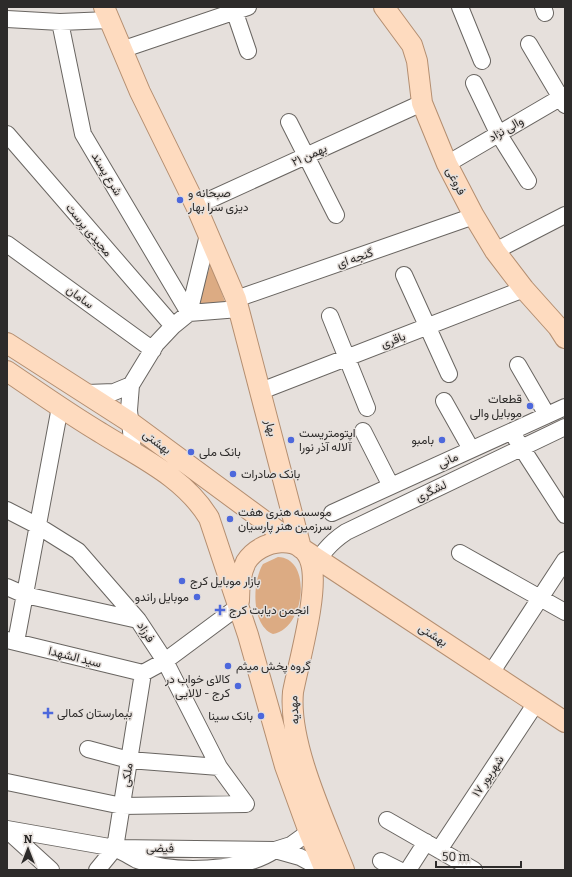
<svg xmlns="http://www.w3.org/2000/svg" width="572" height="877" font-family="Bitter,Vazirmatn,serif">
  <rect width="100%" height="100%" fill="#e6e0dc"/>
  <!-- green -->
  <path fill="#dcab83" d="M211,263l15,42 -30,5z
    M278,557c35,1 27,72 -5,77 -22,-9 -21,-52 -10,-70z"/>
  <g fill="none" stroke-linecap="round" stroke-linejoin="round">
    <defs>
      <path id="minor" d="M233,7l15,44
        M460,7l22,54
        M543,7l2,6
        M7,19l53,3 49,-2
        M60,22l23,112 106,179
        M529,44l36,61
        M121,50l127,-43
        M474,83l24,50 30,48
        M289,122l47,93
        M7,134l166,192
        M447,164l118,-69
        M196,206l226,-103
        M7,244l146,106
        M495,251l70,-36
        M404,275l45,99
        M236,299l238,-83
        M189,313l19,-78
        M330,316l37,92
        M518,365l29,50
        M131,385l-2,25 4,42
        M261,391l263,-102
        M87,393l27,-1 17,-7 25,-41 17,-18 16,-13 50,-4
        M444,401l27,48
        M363,431l28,55
        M516,439l49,76
        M7,510l31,16 40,25 60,69 27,41 54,106 27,37
        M332,513l233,-106
        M460,553l105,59
        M314,570c6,-17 17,-28 32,-38l219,-105
        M7,587l18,8 113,25
        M7,640l136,33
        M16,642l44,-235
        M143,673l22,-12 74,-55
        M491,673l74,-113
        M88,749l41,11 90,7
        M7,782l115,24 124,-2
        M387,820l87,50
        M7,829l108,19 160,2 16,-5 18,-13
        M7,830l44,40
        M118,850c7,3 13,7 19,10 37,14 106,12 138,-10l25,7 24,13
        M439,850l97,-147
        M381,861l18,9
        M97,870l18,-22 28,-175
        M408,870l18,-28"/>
      <path id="major" d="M104,7l36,85 56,114 40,93 65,249
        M384,7l28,38 5,16 5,42 25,61 27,52 21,35 29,38 34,38 7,11
        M7,343l123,79 171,126 264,174
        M7,371c31,21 62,43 94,62 40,25 83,44 108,85l39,117 37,131 24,66 16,38
        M239,601c0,-13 1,-27 7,-39 14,-23 57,-30 65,1 8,29 -12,98 -18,129 -5,52 32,129 51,178"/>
    </defs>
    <!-- minor casing -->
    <use href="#minor" stroke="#696561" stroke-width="18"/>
    <!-- major casing -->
    <use href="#major" stroke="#b48e70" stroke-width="22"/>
    <!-- minor -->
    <use href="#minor" stroke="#fff" stroke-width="16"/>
    <!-- major -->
    <use href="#major" stroke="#fedbbf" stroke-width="20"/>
  </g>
  <!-- markers -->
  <g fill="#4d68dc" stroke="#e6e0dc" stroke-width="1.5">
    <circle cx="180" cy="200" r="4"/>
    <circle cx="530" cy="406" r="4"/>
    <circle cx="291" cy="440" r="4"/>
    <circle cx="442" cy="440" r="4"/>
    <circle cx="191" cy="452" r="4"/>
    <circle cx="233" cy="474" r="4"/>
    <circle cx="230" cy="519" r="4"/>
    <circle cx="182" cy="581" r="4"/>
    <circle cx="197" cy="597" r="4"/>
    <path d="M218 604h4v4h4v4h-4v4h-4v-4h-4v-4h4z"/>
    <circle cx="228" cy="666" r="4"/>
    <circle cx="238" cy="686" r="4"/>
    <path d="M46 707h4v4h4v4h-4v4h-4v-4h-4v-4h4z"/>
    <circle cx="261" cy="716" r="4"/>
  </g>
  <g text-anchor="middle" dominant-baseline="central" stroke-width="3" stroke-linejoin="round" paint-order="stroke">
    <!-- street labels -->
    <g font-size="12" fill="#2d2b2a" stroke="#e6e0dc">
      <text transform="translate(506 129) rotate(-30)">والی نژاد</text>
      <text transform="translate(309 155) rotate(-24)">۲۱ بهمن</text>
      <text transform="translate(107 174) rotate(59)">شرع پسند</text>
      <text transform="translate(456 181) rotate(63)">فروغی</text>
      <text transform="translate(89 230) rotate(50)">مجیدی پرست</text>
      <text transform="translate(355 258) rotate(-19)">گنجه ای</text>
      <text transform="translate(80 297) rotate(36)">سامان</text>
      <text transform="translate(393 340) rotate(-21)">باقری</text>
      <text transform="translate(271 428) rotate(76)">بهار</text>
      <text transform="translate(157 442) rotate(37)">بهشتى</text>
      <text transform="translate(448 460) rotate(-25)">مانی</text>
      <text transform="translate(431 491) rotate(-26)">لشگری</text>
      <text transform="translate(146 632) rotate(57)">فرزاد</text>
      <text transform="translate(433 635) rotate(33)">بهشتی</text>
      <text transform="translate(75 657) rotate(14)">سید الشهدا</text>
      <text transform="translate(294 710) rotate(-94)">مهدیه</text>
      <text transform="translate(127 775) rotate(-81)">ملکی</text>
      <text transform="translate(488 776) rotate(-56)">۱۷ شهریور</text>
      <text transform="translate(160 848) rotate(1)">فیضی</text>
    </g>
    <!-- poi labels -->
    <g font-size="12" fill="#2d2b2a" stroke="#e6e0dc" text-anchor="start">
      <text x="188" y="193">صبحانه و<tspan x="188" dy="14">دیزی سرا بهار</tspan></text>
      <text x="522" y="399" text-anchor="end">قطعات<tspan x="522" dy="14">موبایل والی</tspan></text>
      <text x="299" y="433">اپتومتریست<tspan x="299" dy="14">آلاله آذر نورا</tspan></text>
      <text x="434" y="440" text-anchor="end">بامبو</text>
      <text x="199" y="452">بانک ملی</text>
      <text x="241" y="474">بانک صادرات</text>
      <text x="238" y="512">موسسه هنری هفت<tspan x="238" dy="14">سرزمین هنر پارسیان</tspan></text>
      <text x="190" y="581">بازار موبایل کرج</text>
      <text x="189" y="597" text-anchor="end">موبایل راندو</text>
      <text x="229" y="610">انجمن دیابت کرج</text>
      <text x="236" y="666">گروه پخش میثم</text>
      <text x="230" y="679" text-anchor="end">کالای خواب در<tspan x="230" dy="14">کرج - لالایی</tspan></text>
      <text x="57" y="713">بیمارستان کمالی</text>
      <text x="253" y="716" text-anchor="end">بانک سینا</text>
    </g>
  </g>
  <!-- border -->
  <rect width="572" height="877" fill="none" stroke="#2d2b2a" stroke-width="16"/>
  <!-- north arrow -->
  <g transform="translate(28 849)" stroke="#e6e0dc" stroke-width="3" paint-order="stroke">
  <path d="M0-3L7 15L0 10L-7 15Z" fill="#2d2b2a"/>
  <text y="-6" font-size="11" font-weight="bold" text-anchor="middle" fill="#2d2b2a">N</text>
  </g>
  <!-- scale -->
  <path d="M436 861v6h85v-6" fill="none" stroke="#2d2b2a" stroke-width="2"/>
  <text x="442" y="861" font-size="12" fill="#2d2b2a" stroke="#e6e0dc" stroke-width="3" paint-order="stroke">50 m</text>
</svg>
